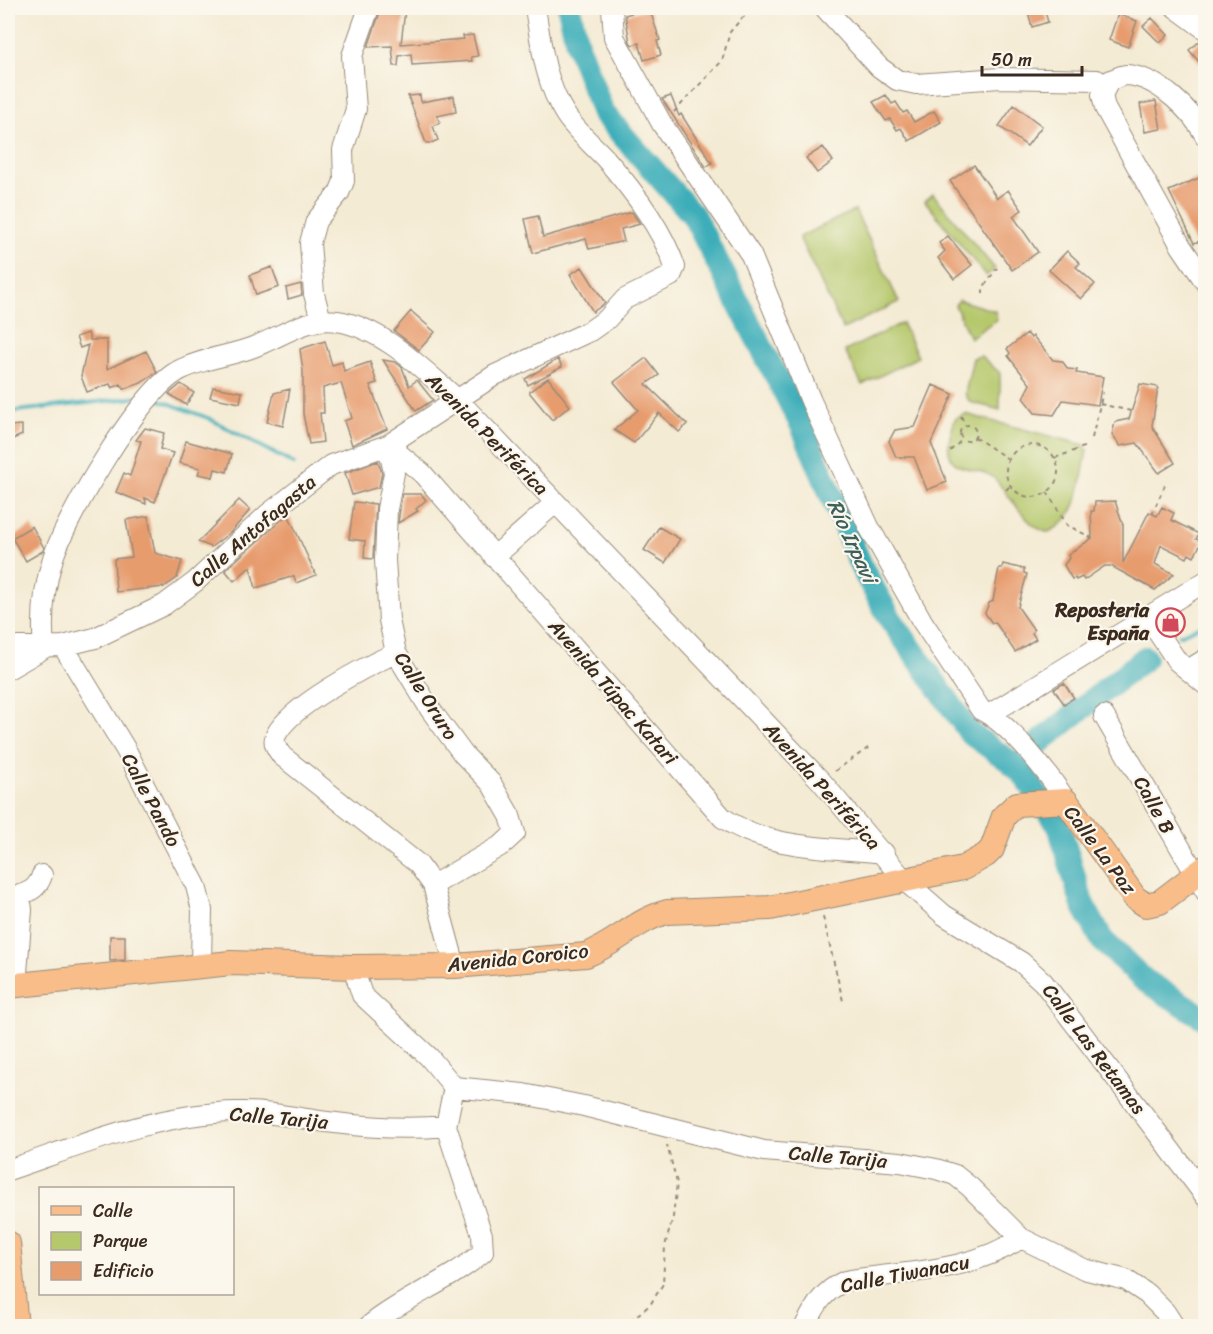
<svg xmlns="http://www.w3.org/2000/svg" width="1213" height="1334" font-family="Sriracha,sans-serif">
  <rect width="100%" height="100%" fill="#fbf7ec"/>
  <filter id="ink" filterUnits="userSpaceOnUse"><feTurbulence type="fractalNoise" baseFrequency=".0167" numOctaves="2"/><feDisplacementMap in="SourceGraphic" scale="12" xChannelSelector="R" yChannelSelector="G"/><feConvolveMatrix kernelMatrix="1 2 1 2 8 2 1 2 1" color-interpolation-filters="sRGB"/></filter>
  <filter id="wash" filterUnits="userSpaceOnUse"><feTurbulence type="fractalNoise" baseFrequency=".008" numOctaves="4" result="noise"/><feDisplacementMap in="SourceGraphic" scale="24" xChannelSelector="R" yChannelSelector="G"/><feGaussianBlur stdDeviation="1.35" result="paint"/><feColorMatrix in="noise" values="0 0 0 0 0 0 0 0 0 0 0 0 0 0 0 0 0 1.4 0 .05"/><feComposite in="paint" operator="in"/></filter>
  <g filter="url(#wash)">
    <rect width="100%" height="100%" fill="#f4ebd4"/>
    <!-- green -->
    <path fill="#b5c86c" stroke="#787945" stroke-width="1.5" d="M933,194l62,75 -9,7 -61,-75z
      M855,210l44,92 -56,27 -44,-92z
      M959,300l36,11 2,8 -27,19 -15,-33z
      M902,323l16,34 -56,28 -17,-34z
      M981,356l19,17v37l-30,-8 -5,-8 8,-36z
      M965,414l119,31 3,5c-6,29 -7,70 -39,82 -20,-2 -40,-40 -54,-54 -11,-10 -33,-6 -42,-18 -8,-12 0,-29 3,-41z"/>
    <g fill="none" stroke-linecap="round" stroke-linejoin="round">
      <!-- stream -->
      <path stroke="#3eaeb9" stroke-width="4" d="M157,399l51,19 86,46
        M8,412l133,-15
        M1179,635l27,-11"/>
      <!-- river -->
      <path stroke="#3eaeb9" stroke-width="24" d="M569,8l9,39 25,66 90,102 109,211 60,142 29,52 80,114 40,28 13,13 35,51 23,77 20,37 42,40 62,39
        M1035,746l110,-88"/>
    </g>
    <g id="blocks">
      <!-- building -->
      <path fill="#e79c6e" d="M649,8l11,32 -3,1 4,14 -17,5 -5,-17 -7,2 -2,-3 -5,-27z
        M1027,8h17l4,14 -16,5z
        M405,10l-4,34 63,-5 -1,-3 10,-1 5,21 -7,1 1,4 -60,4 -1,-11 -12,2 -1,10h-4l-2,-20 -24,1 12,-35z
        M1118,14l19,7 -9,26 -19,-7z
        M1152,18l16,17 -8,8 -17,-17z
        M1200,41l6,7v22l-17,-20z
        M420,95l1,7 33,-6 2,16 -19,4 3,7 -7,3 5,14 -7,3h-5l-18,-47z
        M886,95l6,9 4,-2 7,11 4,-2 7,11 20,-11 7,11 -32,19 -8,-13 -4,2 -7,-11 -4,2 -13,-19z
        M671,96l8,20 2,-2 31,49 -6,4 -44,-68z
        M1156,101l5,28 -16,3 -5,-28z
        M1014,105l28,21 -15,20 -28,-20z
        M823,147l10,14 -16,12 -11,-15z
        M974,165l23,33 11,-8 14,20 -9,6 25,36 -26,18 -62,-89z
        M1206,175v64l-12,4 -25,-52z
        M632,212l8,12 -19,5 3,12 -35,8 -3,-10 -53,14 -8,-34 13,-3 5,21z
        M948,236l24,29 -18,14 -16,-21 7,-7 -6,-8z
        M1067,251l13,12 -4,4 19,17 -14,15 -32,-29z
        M272,267l7,20 -23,8 -6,-20z
        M582,267l23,36 -12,9 -23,-38z
        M301,284l1,11 -14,4 -2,-11z
        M411,311l24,21 -16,18 -25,-19z
        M88,333l2,7h17v29l39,-18 11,21 -16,11 -17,6 -3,-5 -9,4 -2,-4 -23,8 -6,-16 7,-31 -8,3 -4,-11z
        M1027,333l4,5 2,-2 20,24 9,1 6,8 9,1 -1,3 27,4 -5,28 -35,-5 -9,15 -19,-2 -12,-15 7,-14 -22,-28 2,-3 -3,-4z
        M325,341l7,24 10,-3 2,9 26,-9 7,21 -7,2 17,44 -35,16 -8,-24 8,-3 -11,-35 -18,5 1,25h-4l3,29 -14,2 -6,-30v-43l-3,-22z
        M646,358l13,17 -13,9 41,40 -8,8 -20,-19 -25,30 -20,-13 24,-20 -24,-28z
        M558,359l4,8 -34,18 -3,-6z
        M383,360l12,2 7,5 7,19 8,-6 16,20 -17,11z
        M548,378l22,28 -18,14 -23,-28z
        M181,384l13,9 -8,12 -17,-11z
        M1140,384l18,3 -6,39 23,37 -16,10 -22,-30 -17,3 -8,-11 3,-13 14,-3z
        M933,385l20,9 -22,49 16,39 -20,8 -13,-33h-18l-7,-16 6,-11 20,-3z
        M213,387l29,5 -2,11 -30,-6z
        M290,389l-7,37 -16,-4 7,-29z
        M22,425v10l-14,6v-15z
        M145,428l19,5 -4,16 13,4 -18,49 -10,-4 1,6 -30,-12 8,-19 6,3 11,-35 -5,-1z
        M186,441l46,13 -5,18 -12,-3 -2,8 -15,-3 2,-6 -21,-5z
        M378,461l4,12 -3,14 -27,8 -7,-22z
        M402,494h19l5,6 -10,9 2,2 -20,12z
        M239,500l11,10 -19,22 -20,15 -13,-5z
        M1115,501l8,24v38l26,-51 8,4 5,-9 12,6 -3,7 28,14 -3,5 6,2 -8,16 -5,-3 -2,4 -26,-13 -6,19 19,10 -19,16 -44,-24h-6l-21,14 -2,-3 -6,3 -1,-2 -3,1 -8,-14 5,-7 -1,-3 24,-17 -1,-27h3l1,-9z
        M354,502l22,2 -3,55 -9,-1 1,-17 -16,-2z
        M288,514l28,61 -20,8 -2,-7 -38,12 -6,-21 -16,14 -9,-11z
        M148,516l7,37 27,8 -5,17 -13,9 -48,5 -2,-33 18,-2 -6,-37z
        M32,526l12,22 -1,3 -17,10 -14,-23z
        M659,527l21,12 -15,24 -21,-13z
        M1003,564l21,5v4l3,1 -9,33 16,23 -2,3 4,6 -21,13 -20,-30 -3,1 -7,-10 4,-10 4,-2 6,-33h3z
        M1064,683l10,15 -10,6 -10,-15z
        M110,936h15v24l-15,1z"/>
    </g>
  </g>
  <g filter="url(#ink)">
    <use href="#blocks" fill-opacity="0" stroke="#988a79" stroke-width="1.5"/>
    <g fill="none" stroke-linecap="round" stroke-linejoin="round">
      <defs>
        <path id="minor" d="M612,8l2,29 48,87 89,131 60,146 58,126 53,94 59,89c28,13 68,64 85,91
          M825,8l54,59 18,13 19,4 84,-6 97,2
          M1176,8l30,22
          M1206,137c-14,-26 -48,-60 -79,-62 -6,0 -13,4 -18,6l-7,14 3,13 76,138 25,37
          M321,320l-7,-26 -4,-51 6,-22 23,-28 5,-12 -1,-31 13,-41 -4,-53 17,-48
          M388,445l34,28 301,345c47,32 106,29 161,35
          M388,445l6,28 -7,36 -2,51 4,60 7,33 34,56 33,45 28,29 19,33 5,17 -13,12 -69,40
          M494,557l61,-54
          M1147,616l30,45 29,24
          M63,646l63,104 70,136 6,24 -1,55
          M8,647l55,-1 32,-8 69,-33 31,-23 72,-67 64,-50 57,-20 107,-70 95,-44 17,-12 18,-20 46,-23 4,-9c-13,-39 -43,-78 -70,-109 -13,-14 -30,-28 -40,-44 -20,-31 -24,-71 -30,-106
          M396,653c-30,13 -106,53 -120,82 -4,8 1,14 6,21l136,108 15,21 22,81
          M8,669l36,-21c-3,-31 0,-61 9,-90 14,-43 87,-166 125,-187 24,-13 54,-15 78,-25 26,-10 53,-30 81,-25 47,7 87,50 121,79l363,381 83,99 40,35 77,47 22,20 163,215
          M1188,670l18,-11
          M990,714l216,-133
          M1104,716l102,176
          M353,967l9,28 67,62 25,30 69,7 61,12 180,45 136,11 36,7 19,6 15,12 51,51 63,31 42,11 21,14 18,18 9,14
          M16,985l6,-75 -2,-15c12,-4 18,-8 22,-20
          M8,1170c74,-25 150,-57 229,-58 30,-1 61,6 90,10 38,5 81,8 119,4l8,-39
          M369,1326c35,-29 80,-44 114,-74l-1,-17 -36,-109
          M805,1326c11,-21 18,-35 40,-45 59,-10 125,-8 176,-43"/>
        <path id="major" d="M8,986l223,-23 122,4 102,-1 131,-11c30,-11 50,-35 81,-43l103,-4 193,-40 23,-13 6,-6 12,-33 13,-12 49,-3 69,97 11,7 14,-3 46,-35
          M8,1243l8,83"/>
      </defs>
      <!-- minor casing -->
      <use href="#minor" stroke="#988a79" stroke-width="22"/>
      <!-- major casing -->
      <use href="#major" stroke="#988a79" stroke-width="26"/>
      <!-- path -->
      <path stroke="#988a79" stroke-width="2" stroke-dasharray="4.5 4.5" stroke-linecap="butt" d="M674,112l48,-51 8,-29 12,-14 17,-10
        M983,294v-6l14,-20
        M1100,404l31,7
        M961,416l4,8
        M960 433a8 8 0 1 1 16 0a8 8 0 1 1-16 0Z
        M975,437l33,22
        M1092,438l11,-46
        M1006 471a26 26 0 1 1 52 0a26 26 0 1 1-52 0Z
        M950,451l13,-12
        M1055,458l29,-11
        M1006,490l5,-5
        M1047,492l20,33 25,13
        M1152,514l13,-29
        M835,771l36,-25
        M823,917l20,84
        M623,1326l27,-21 13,-21 2,-38 8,-29 4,-34 -10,-38"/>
      <!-- minor -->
      <use href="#minor" stroke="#fff" stroke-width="20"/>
      <!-- major -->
      <use href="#major" stroke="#f8bd89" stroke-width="24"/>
    </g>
  </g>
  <!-- icons -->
  <defs>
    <symbol id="shop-ring" viewBox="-11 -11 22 22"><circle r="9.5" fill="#fbf7ec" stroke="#d1495b" stroke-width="1.5"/><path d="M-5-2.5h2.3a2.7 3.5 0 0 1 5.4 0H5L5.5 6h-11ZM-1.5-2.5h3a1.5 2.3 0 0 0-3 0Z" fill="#d1495b"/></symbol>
  </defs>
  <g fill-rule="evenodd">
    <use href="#shop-ring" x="1154" y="606" width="33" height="33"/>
  </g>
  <g text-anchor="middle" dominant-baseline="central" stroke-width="4.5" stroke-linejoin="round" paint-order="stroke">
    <!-- street labels -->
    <g font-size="20" fill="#3b2a1e" stroke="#fbf7ec">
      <text transform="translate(487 434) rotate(45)">Avenida Periférica</text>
      <text transform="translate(253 531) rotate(-41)">Calle Antofagasta</text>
      <text transform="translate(613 692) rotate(49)">Avenida Túpac Katari</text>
      <text transform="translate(426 696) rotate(58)">Calle Oruro</text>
      <text transform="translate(822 786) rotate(48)">Avenida Periférica</text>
      <text transform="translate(151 800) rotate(62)">Calle Pando</text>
      <text transform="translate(1154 805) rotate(61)">Calle B</text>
      <text transform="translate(1100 850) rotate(53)">Calle La Paz</text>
      <text transform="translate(518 958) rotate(-6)">Avenida Coroico</text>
      <text transform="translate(1094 1049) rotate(53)">Calle Las Retamas</text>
      <text transform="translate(279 1118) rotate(5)">Calle Tarija</text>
      <text transform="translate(838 1157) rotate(5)">Calle Tarija</text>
      <text transform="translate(905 1274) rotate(-11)">Calle Tiwanacu</text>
    </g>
    <!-- poi labels -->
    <g font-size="20" font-weight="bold" fill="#3b2a1e" stroke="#fbf7ec" text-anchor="end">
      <text x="1149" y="610">Reposteria<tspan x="1149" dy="23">España</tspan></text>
    </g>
    <!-- water labels -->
    <g font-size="21" font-style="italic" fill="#3c5f5c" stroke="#fbf7ec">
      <text transform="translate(852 541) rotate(65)">Río Irpavi</text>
    </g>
  </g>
  <!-- margin -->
  <rect width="1213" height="1334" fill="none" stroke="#fbf7ec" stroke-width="30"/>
  <!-- legend -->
  <rect x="39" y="1187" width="195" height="108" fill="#fbf7ec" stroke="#aea59a" stroke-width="1.5"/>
  <rect x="51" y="1206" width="30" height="9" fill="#f8bd89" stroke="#aea59a" stroke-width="1.5"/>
  <text x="93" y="1217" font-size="18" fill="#3b2a1e">Calle</text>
  <rect x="51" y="1232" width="30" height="18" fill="#b5c86c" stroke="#aea59a" stroke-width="1.5"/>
  <text x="93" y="1247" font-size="18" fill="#3b2a1e">Parque</text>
  <rect x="51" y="1262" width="30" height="18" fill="#e79c6e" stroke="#aea59a" stroke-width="1.5"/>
  <text x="93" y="1277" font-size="18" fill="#3b2a1e">Edificio</text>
  <!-- scale -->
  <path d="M982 66v9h100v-9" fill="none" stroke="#3b2a1e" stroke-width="3"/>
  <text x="991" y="66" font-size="18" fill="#3b2a1e" stroke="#fbf7ec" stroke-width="4.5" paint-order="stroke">50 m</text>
</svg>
